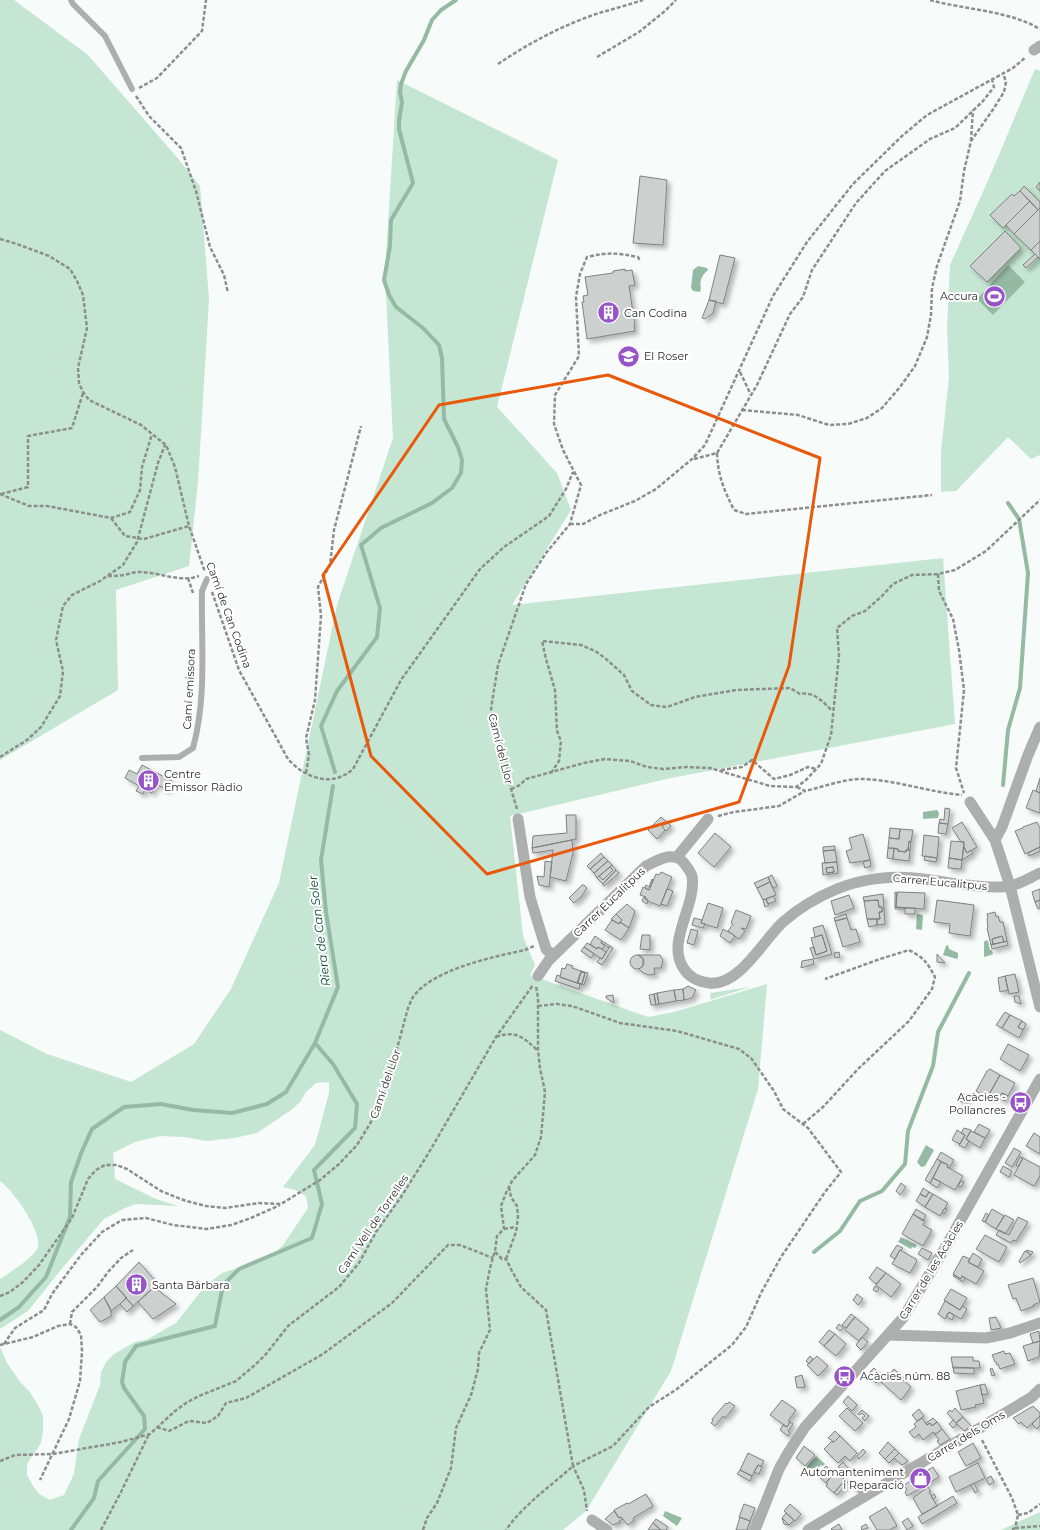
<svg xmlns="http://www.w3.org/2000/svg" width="1040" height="1530" font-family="Montserrat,sans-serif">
  <defs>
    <filter id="shadow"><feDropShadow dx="3.5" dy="3.5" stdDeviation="2" flood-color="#0004"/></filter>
  </defs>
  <rect width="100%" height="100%" fill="#f7fbf9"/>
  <!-- green -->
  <path fill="#c4e6d2" d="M0,0h14l74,55 87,100 25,31 9,113 -11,183 -9,84 -73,24 2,100 -118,70z
    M1035,69l5,2v384l-9,4 -23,-22 -52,54 -15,1v-41l8,-73 -2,-51 3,-62 37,-82z
    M397,80l161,80 -61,247 60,66 14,37 -59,95 431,-47 12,166 -289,55 -156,37 13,120 12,29 -5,10 118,42 26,-5 93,-28 -9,105 -87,282 -85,140 -23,19h-563v-183l7,16 14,20 8,8 9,14 5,11v15l-2,12 -14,21v11l6,11 6,8 11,6 14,-5 10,-21 5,-35 21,-54 1,-13 5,-10 8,-8 21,-12 11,-2 30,-17 29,-37 17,-13 43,-14 10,-6 8,-8 25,-37 -2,-12 -11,-6 -12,-3 32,-42 14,-52v-11l-13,1 -10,9 -6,10 -9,8 -34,23 -23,5 -27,3 -23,-4 -24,-1 -25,6 -22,11 2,26 41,20 22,7 -42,-2 -11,4 -21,11 -40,47 -36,45 -28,18v-50c9,-6 35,-22 38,-32 4,-16 -25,-57 -38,-66v-151l47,24 84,28 63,-38 37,-55 48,-106 58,-278 56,-167 -8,-165z
    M750,987l-37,12 -2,1 -1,-7z
    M1040,1511v19h-39l39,-18z"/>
  <!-- water -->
  <path fill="#95baa4" d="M1008,265l17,17 -32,33 -16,-16z
    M698,266l9,2 1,2c-6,5 -9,11 -7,18l-1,4 -7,-1 -2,-3 2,-18z
    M937,810l2,3 -1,5 -15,1v-7z
    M917,914l6,1 -1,15 -6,-1z
    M986,940l2,1 2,9h2l1,4 -2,1 -7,2v-15z
    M948,945l1,4 9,4v4l-1,2 -14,-4 3,-9z
    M926,1145l8,5 -9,16 -4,1 -4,-5z
    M901,1237l16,8 -2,3 -3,-1 -1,2 -13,-7z
    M816,1456l9,8 -2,2 -2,-1 -8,8 -7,-6z
    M665,1511l17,7 -5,8 -14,-10z"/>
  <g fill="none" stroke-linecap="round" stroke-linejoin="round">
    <!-- stream -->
    <path stroke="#95baa4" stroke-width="4" d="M335,772l-14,-46 16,-35 40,-54 3,-29 -19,-63 20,-17 51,-25 20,-15 9,-15 1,-13 -4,-13 -14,-28 -2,-61 -3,-13 -16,-17 -27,-21 -7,-12 -5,-15 6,-34 1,-26 22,-37 -14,-54v-8l3,-19 -2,-10 1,-8 5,-13 18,-31 8,-20 9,-10 15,-10
      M1003,785l5,-55 12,-42 8,-115 -9,-54 -11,-16
      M814,1252l26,-21 20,-30 22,-10 23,-27 3,-33 25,-65 5,-34 31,-59
      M0,1320l19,-13 27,-30 24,-60 1,-35 11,-31 10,-22 32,-22 37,-3 32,6 39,3 35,-9 19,-12 29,-49 23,-56 -12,-75 -5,-52 12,-74
      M71,1530l23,-32 4,-17 47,-52 -1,-13 -20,-28 -2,-6 3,-20 11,-16 79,-20 8,-41 16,-16 73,-31 10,-34 -8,-34 41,-42 2,-24 -24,-40 -18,-21"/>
  </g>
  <!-- building -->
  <path fill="#ccd0ce" stroke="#7f8281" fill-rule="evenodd" filter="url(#shadow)" d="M640,176l27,4 -4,65 -30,-2z
    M1040,182v9l-4,-4z
    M1024,186l16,16v6l-2,2 -18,-19z
    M1020,191l10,10 -27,27 -13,-13 22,-21 2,2z
    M1030,201l8,9 -24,24 -8,-9z
    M1040,208v33l-9,9 -17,-16z
    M1005,231l16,17 -34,34 -17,-16z
    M1040,241v18l-9,-9z
    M1035,254l3,3 -12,11 -3,-3z
    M720,255l15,3 -12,46 -14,-4z
    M625,269v2l7,-1 3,15 -6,1 6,39h-1l1,6 -48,8 -5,-37h2l-1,-6 5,-1 -3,-18 28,-4v-2z
    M709,300l7,1 -3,12 -8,6 -3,-1z
    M142,765l30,16 -5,9 -11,-6 -4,9 -7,-4 -2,5 -7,-3 3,-5 -14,-8 4,-8 8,4z
    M1040,778v15l-4,-2z
    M1033,790l7,3v20l-14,-5z
    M945,808l5,1 -2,15 -9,-1 1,-4 4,1z
    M566,815h10v24l-44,9 1,-12 34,-3z
    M661,817l6,5 -5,5 3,3 -8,9 -9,-9z
    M667,822l4,4 -5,5 -4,-4z
    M962,822l15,25 -10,6 -3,-6v-5h-3l-9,-14z
    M1037,822l3,6v19l-15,7 -10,-23 8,-3v-1z
    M939,823l9,1 -2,10 -8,-1z
    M890,828l10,1 -1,10 -10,-1z
    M900,829l13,1 -2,12 -2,-1 -1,9h-2v2l-8,-1v-2l-10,-1 1,-10 10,1z
    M715,833l16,14 -17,20 -16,-14z
    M863,834l7,26 -20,3 -4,-12 6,-2 -3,-11z
    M924,835l15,2 -2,21 -15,-2z
    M572,840l1,13 -7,28 -16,-4 3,-27 -20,3 -1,-5z
    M909,841l2,1 -1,8h-2z
    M951,841l13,1 -2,18 -13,-2z
    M835,846v4l-12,1v-4z
    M964,847l3,6 4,-3 2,3 -11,7z
    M1040,847v4l-11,5 -1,-3z
    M888,848h6l-1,11 -6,-1z
    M894,848l4,1v2l8,1v-2h4l-1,11 -16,-2z
    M835,850l2,12 -12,1 -2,-12z
    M601,853l3,4 -14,12 -3,-3z
    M925,856l12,2 -1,4 -12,-2z
    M604,857l4,4 -14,12 -4,-4z
    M949,858l13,2 -1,9 -13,-1z
    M870,860l1,6 -6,2 -2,-6z
    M545,861l7,1 -3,25 -10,-2 -2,-9 7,1z
    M608,861l4,4 -15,13 -3,-5z
    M837,862l1,11 -15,2 -1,-12zM833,867l1,5 -7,1 -1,-5z
    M612,865l4,5 -13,14 -6,-6 2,-2 4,4 10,-10 -3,-3z
    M610,867l3,3 -10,10 -4,-4z
    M833,867l1,5 -7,1 -1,-5z
    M616,870l3,3 -15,13 -1,-2z
    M661,872l11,5 -12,29 -10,-4 -5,-3 1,-2 -6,-2 3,-8 6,3 7,-16 3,1z
    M772,875l5,11 -4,2 -5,-11z
    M768,877l2,5 -13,6 -3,-5z
    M652,879l1,1 -4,10 -4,-2 1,-3 3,2z
    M770,882l6,13 -13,5 -6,-12z
    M582,885h2l3,3 -6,9 -7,6 -5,-5z
    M667,889l6,2 -6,15 -6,-2z
    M1040,889v11l-5,2 -3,-10z
    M895,892l2,1 -1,14 9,1v1h-10z
    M897,892l28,1 -1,16 -28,-2z
    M883,894l2,30 -8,1v-6h3l-1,-7h3v-5h-3l-1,-7 -14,1 -1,-4z
    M849,895l5,13 -19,7 -4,-14z
    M773,896l3,5 -8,3 -2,-5z
    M644,897l4,3 -1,4 -5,-3z
    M766,899l3,6 -4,2 -2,-7z
    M878,900l1,7h3v5h-3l1,7h-13l-3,-18z
    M937,900l37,5 -4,31 -21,-3 1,-9 -16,-2z
    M1040,900v8l-2,1 -3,-7z
    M708,903l15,5 -6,20 -16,-5z
    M627,904l8,7 -6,17 -9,-6 2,-2 -6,-6z
    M905,908h10v6h-10z
    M736,910l15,6 -5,13 -5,-1 4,3 -6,8 -11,-8 5,-7 -2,-1z
    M995,912l1,5 2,-1 2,6h3l4,19 -3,1 -2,-6 -10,3 1,5 -2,1 -4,-17 1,-1 -1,-8 1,-1 -1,-4z
    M616,914l6,6 -3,4 -8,-5z
    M846,914l1,4 -12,3 -1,-3z
    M694,918l8,2 -1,3 4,1 -2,4 -11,-3z
    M847,918l4,12 5,-1 4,13 -17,5 -8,-26z
    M867,919h10v6l-8,2z
    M612,920l7,4 1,-2 9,6 -8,12 -16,-10z
    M823,925l9,29 -18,5 -4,-11 4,-1 2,8 11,-4 -5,-16 -7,2 -2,-9z
    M691,929l7,2 -4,14 -7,-2z
    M723,929l11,6 1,1 -5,7 -10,-7z
    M642,935h8v15l-10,-1z
    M822,935l5,16 -11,4 -5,-17z
    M595,936l7,5 -1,2 4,2 -3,4 -4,-2 -1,2 -7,-5z
    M1002,936l2,6 -11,2 -1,-5z
    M602,941l8,5 -1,2 -8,-5z
    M1007,941l1,4 -16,4 -1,-4z
    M587,943l10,6 1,-2 8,5 -4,7 -18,-12z
    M610,946l3,2 -11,17 -5,-3 3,-4 2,1z
    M584,947l10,7 -3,4 -10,-7z
    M839,952l1,5 -5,1 -1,-5z
    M937,954l8,9 -8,-1z
    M630 962a7 7 0 1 1 14 0a7 7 0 1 1-14 0Z
    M638,955h22l3,5 -2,8h-7l1,6 -6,1 -6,-2 -4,-4 4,-3v-7z
    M813,959l1,5 -13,4 1,-7z
    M567,964l6,2 -1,2 9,3 -4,12 -17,-6 2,-9 3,1z
    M581,971l7,2 -4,12 -7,-2 5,1 3,-11z
    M581,972l4,1 -3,11 -4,-1z
    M1015,974l4,18 -10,2 -4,-18z
    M557,975l3,1v1l20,7 -1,5 -24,-8z
    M1005,976l3,14 -8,2 -2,-14z
    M688,986l8,4 -4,8 -8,2 -1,-11z
    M683,989l1,11 -8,1 -2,-11z
    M674,990l2,11 -17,3 -2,-11z
    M657,993l2,11 -3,1 -2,-11z
    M654,994l2,11h-5l-2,-10z
    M613,995l1,8 -8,-5v-2z
    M1014,996h5l2,8 -6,-2z
    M1005,1012l5,3 -8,13 -6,-3z
    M1010,1015l12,6 -4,6 5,3 -4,8 -17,-10z
    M1022,1021l4,3 -3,6 -5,-3z
    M1008,1044l21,11 -9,16 -20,-12z
    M990,1069l10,6 -13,23 -11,-7 11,-20z
    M1000,1075l15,8 -7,13 -6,-3 -3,5 -9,-5z
    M962,1093l6,4 -4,6 -6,-3z
    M1002,1093l6,3 -3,5 -6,-3z
    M979,1124l11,6 -5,8 -11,-6z
    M964,1128l7,2 -5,9 3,2 -4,7 -6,-3 6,-10 -4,-2z
    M957,1130l8,5 -5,9 -8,-4z
    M971,1131l14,7 -5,10 -14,-9z
    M1034,1133l6,4v17l-14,-8z
    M1014,1148l7,4 -9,15 -7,-4z
    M941,1152l13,8 -5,8 -2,-1 1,-2 -11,-6z
    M1020,1157l3,1 -5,9 -2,-2z
    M1023,1158l17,9v9l-6,10 -20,-11z
    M937,1159l4,3 -11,21 -5,-3z
    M941,1162l7,3 -1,2 16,9 -8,14 -22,-12z
    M1003,1166l9,5 -3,6 -9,-5z
    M933,1178l8,4 -4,6 -7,-5z
    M961,1181l3,1 -3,5 -3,-1z
    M901,1183l5,4 -6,8 -4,-4z
    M923,1188l6,4 -3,5 -6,-3z
    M929,1192l4,2 -8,13 -9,-6 4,-7 6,3z
    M933,1194l15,9 -8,13 -15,-9z
    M945,1208l2,1 -3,5 -2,-2z
    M916,1209l10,6 -3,6 -10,-7z
    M992,1209l12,7 -8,13 -11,-7z
    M986,1213l3,2 -4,7 -3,-1z
    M913,1214l12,7 -2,4 9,5 -9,16 -21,-12z
    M1005,1215l9,5 -9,14 -9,-5z
    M1018,1217l10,5 -12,19 -3,-1 -2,3 -15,-8 3,-5 10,5z
    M985,1235l22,12 -8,15 -23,-13z
    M897,1245l6,3 -2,2h-1l-5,9 -5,-3z
    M922,1248l10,5 -4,7 -10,-6z
    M900,1250l16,9 1,2 -7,12 -18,-9z
    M1027,1250l6,2 -2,3 -5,-4z
    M1025,1251l6,4 -11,8 -1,-2z
    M973,1253l9,6 -4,8 -10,-5z
    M963,1256l7,3 -2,3 16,9 -8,13 -14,-8 -1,3 -8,-5z
    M139,1262l19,22 -25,22 -17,-20z
    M877,1267l9,6 -10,11 -7,-6z
    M886,1273l15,11 -10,13 -15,-12z
    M954,1275l7,4 1,-3 3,2 -2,4 -10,-6z
    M1033,1278l7,24 -7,3 1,1 -13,5 -5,-13 -3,1 -5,-14z
    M116,1286l11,12 -16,13 -7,-14z
    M875,1286l4,3 -2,3 -4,-2z
    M154,1287l22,17 -23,15 -15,-17z
    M951,1289l16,9 -7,12 -16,-10z
    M857,1294l6,5 -5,6 -5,-5z
    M104,1297l7,13v6l-11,6 -10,-12z
    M126,1298l7,8 -6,6 -7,-8z
    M945,1301l15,9 2,-4 5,3 -6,10 -12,-7 -4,7 -7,-5z
    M949,1312l5,3 -2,5 -6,-4z
    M851,1314l4,3 -9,11 -4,-3z
    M855,1317l14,12 -10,12 -14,-11z
    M996,1317l5,11 -10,2 -2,-12z
    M839,1324l5,4 -4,3 -4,-3z
    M829,1330l6,4 -11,12 -5,-4z
    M1039,1331l1,10 -7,2 -3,-9z
    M835,1334l11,10 -10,12 -12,-10z
    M862,1337l6,5 -7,8 -5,-5z
    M1040,1341l-1,16 -11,4 -5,-15z
    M1004,1351l1,3 5,-1 5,11 -15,5 -2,-5 -1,1 -1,-3h-1l-3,-7z
    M810,1356l3,3 -4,5 -3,-3z
    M817,1356l11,10 -10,10 -11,-11z
    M951,1357h22v4h6l1,7h-27z
    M953,1367l21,1v6l-20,-1z
    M874,1368l8,8 -6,7 -9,-8z
    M992,1368l3,7 -3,1 -2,-7z
    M894,1369l10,9 -2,1 9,8 -10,13 -20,-18z
    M802,1375l3,12 -8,1 -2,-11z
    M985,1384l3,10 -6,1 -2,-10z
    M980,1385l4,18 -9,2 1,2 -15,3 -5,-19z
    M848,1396l9,9 -5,6 -9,-9z
    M782,1400l14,10 -8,11 2,1 -3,5 -17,-12z
    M729,1402l6,4 -10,12 -2,-2 -8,10 -4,-3 2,-2 -1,-2 14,-16 1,1z
    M1033,1406l7,7v3l-13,12 -6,-6 -2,2 -6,-6z
    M847,1408l16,15 -8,8 -16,-15z
    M955,1408l8,9 -7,6 -9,-10 3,-3 2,2z
    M919,1409l5,7 -7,5 -5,-6z
    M862,1410l7,6 -4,5 -3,-3 3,-2 -3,-3 -2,2 -2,-1z
    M1040,1416v9l-3,4 -5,-5z
    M963,1417l8,9 -7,5 -8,-8z
    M922,1418l5,7 3,-2 2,3 5,-4 5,7 -6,5 -3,-2 -10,8 -4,-6 -5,4 -5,-6 7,-5 -2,-3z
    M933,1418l4,4 -5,4 -2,-3 -3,2 -1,-2z
    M953,1420l4,4 -4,4 -4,-4z
    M790,1422l3,2 -5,7 2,2 -2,3 -8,-6 3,-5 4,2z
    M942,1429l8,10 -10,6 -3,-4 2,-1 -5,-7 2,1z
    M835,1431l5,5 -6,6 -6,-4z
    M840,1436l17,17 -7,8 -5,-5 -7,7 -14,-14 7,-7h3z
    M888,1442l7,7 -10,10 -6,-6z
    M973,1443l8,15 -15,8 -8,-14z
    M804,1446l11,9 -10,11 -9,-8z
    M863,1449l3,3 -7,7 -2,-3z
    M895,1449l4,4 -10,10 -4,-4z
    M748,1453l16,8 -3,5 -3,-1 -6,11 -12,-6z
    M899,1453l9,8 -6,4 -8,-7z
    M843,1462l6,7 -4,4 -7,-6z
    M978,1463l7,15 -29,14 -7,-15z
    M758,1465l4,2 -3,7 -5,-2z
    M826,1466l8,7 -8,10 -9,-8z
    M933,1467l6,10 -32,19 -2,-4 2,-2 -3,-5z
    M740,1470l12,6 -2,5 -13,-7z
    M835,1471l10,9 -11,13 -8,-7 2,-2 -2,-1z
    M991,1476l3,6 -5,3 -3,-6z
    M845,1480l3,2 -11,13 -3,-2z
    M855,1481l10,8 -5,4 -9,-7z
    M974,1483l4,8 -3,2 -4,-8z
    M928,1487l3,5h-2l8,14 -15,8 -9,-16z
    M646,1494l7,12 -20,12 1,2 -6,5 -7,-8 -2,1 -5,-8 13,-7 1,1z
    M934,1494l2,3 -3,2 -2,-3z
    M953,1496l4,7 -35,21 -4,-7z
    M744,1504l11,4 -5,13 -11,-4z
    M790,1504l11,10 -6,7 -11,-10z
    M886,1507l11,19 -8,4h-12l-8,-13z
    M614,1511l5,7 2,-1 2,2 -4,2 1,2h-3l-4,2 -8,-6z
    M786,1513l8,7 -5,5 -7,-7z
    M740,1517l10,4 -3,9h-11z
    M782,1518l7,7 -5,-1z
    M908,1518l5,8 -6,4 -5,-8z
    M656,1519l12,8 -2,3h-5l-8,-7z
    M653,1523l8,7h-13z
    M839,1524l3,6h-10l-1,-1z
    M866,1524l2,4 -6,2 -1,-3z"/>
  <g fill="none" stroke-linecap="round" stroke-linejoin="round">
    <!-- path -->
    <path stroke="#8c8f8d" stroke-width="2.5" stroke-dasharray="4 2" stroke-linecap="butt" d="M930,0c36,10 77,10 110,29
      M597,57l42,-25 26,-21 11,-11
      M498,64c31,-21 65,-39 101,-51 14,-4 29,-8 44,-13
      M139,88l18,-10 45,-47 4,-31
      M136,96l13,20 32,32 15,43 14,56 14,28 4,18
      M971,141l2,-31
      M0,239l17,5 32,12 21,13 7,12 6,14 4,33 -9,40 1,15 4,9 6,8 52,25 25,20 9,22 14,59 16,46
      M740,372l11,23
      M742,410l56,5 31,10 19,-1 19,-6 15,-10 18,-21 15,-21 12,-29 4,-22 1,-27 5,-22 23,-65 4,-30 7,-30 23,-33 10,-16 2,-10 -3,-9
      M717,453c1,23 7,37 17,57l12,4 186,-19
      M694,459l23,-6 40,-68 33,-71 13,-17 9,-27 44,-67 29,-32 45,-32 25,-11 28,-27 11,-14 -2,-8
      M0,494l29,12h18l64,12 19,-6 10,-22 2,-23 10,-33
      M1,494l27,-7v-51l44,-8 11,-35
      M111,518l14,18 19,3 45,-13
      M570,524h13l17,-9 35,-14 21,-12 36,-30 13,-14 68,-149 34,-54 46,-58 49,-48 25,-21 86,-47 13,-11
      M938,574l1,17 14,28 6,31 5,40 -8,78 8,25
      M108,576c5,0 10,0 16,-1 5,-1 10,-3 15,-3 21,0 40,11 60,4
      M188,578l5,15
      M212,592l27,78 49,89c17,19 44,29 65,10l48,-89 79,-111 24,-22 45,-31 17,-27 7,-17
      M0,757l27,-17 14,-13 19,-31 3,-25 -7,-31 7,-34 9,-11 28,-14 23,-16 14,-23 21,-79 7,-18
      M721,770l21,-3 10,-7 22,19 16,-4 18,-8 8,2
      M306,773l3,-18 -3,-17 9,-38 6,-84 -3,-29 12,-22 4,-35 27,-104
      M551,773l8,-12 2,-20 -4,-10 -2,-41 -9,-31 -4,-18 39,4 14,6 10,7 19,17 8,16 19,14 16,2 28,-10 41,-7 54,-2 10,6c13,-3 24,8 32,17
      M797,787l8,4c18,-4 35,-11 54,-12 35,0 68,13 103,16
      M511,789l9,-4 6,-6 58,-16 21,-4 25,2 17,6 16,2 23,-2 24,1 60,18 26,1 9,-6 16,-17 10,-29 8,-80 -2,-27 15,-12 13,-5 17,-15 11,-12 19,-9 26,-1 17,-4 31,-19 54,-51
      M517,809l-6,-20 -5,-28 -15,-52 7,-44 28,-81 20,-31 24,-29 11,-39 -18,-35 -9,-26 1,-29 24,-39 -3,-59 4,-23 7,-17c20,-5 31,-4 51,0l2,4
      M718,816l16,-4 45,-6 26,-15
      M538,1006l19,-2 15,2 48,17 57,8 62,18 12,9 23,33 9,18 25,19 33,44 -16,20 -44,65 -20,36 -15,34 -14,18 -55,44 -28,18 -36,39 -40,20 11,24 3,21
      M496,1037c20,-7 27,0 41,13
      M803,1124l20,-17 35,-38 51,-48 23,-32 3,-12c-8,-15 -11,-19 -26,-27l-29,9 -55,20
      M504,1229l12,-2
      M495,1252l7,7h4l6,12 9,16 25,23 27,156c-22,20 -50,39 -67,64
      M506,1259l10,-27 2,-15 -1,-11 -6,-9 -2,-10
      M0,1296l10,-4 13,-10 16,-17 33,-47 16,-39 8,-9 9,-5h12l10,4 34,22 25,10 20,5 19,2 34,-5 22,1 39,-24 19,-16 18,-19 14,-23 13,-30 10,-32 14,-52c2,-4 3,-8 5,-11 20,-28 80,-40 112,-47l9,-4
      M70,1324l2,-12 25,-25 11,-15 13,-14 12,-8
      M4,1344l11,-16 29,-18 8,-16 29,-39 21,-23 20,-12 24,-2 27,7 34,4 24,-4 20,-7 29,-13
      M0,1345l33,-8 25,-11 12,-2 6,3 5,8 1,16 -2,30 -11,38 -29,61
      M157,1427l12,4 20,-10 18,2 11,-7 8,-13 20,-5 77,-44 69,-51 56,-58h12l33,13
      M982,1440l30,58 6,17 -3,13 -4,2
      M0,1461l15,-6 38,-1 68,-12 29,-8 25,-23 11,-8 13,-7 37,-15 19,-16 11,-11 22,-28 51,-39 20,-24 17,-31 25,-35 27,-43 68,-117 37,-52
      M1018,1515l10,-2 12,-9
      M1015,1528l25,-2
      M101,1530l20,-38 28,-58
      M423,1530l4,-12 10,-15 14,-35 5,-40 15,-33 7,-26 1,-16 11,-23 -4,-41 4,-21 5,-17 2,-15 7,-7 -3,-23 5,-13 6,-12 23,-26 6,-18 4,-45 -5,-24 -2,-18v-52l-2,-12"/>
    <!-- service -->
    <path stroke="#adafae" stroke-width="6" d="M71,0l2,4 32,32 27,53
      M142,758l37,-1 14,-9c14,-51 8,-105 9,-157l5,-12"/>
    <!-- minor -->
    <path stroke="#adafae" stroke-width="11" d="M1034,50l6,-4
      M1040,727l-12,28 -26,72 -7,13 15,46 30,121
      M970,802l25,38
      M518,819l12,78 16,52 7,7
      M677,857l31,-38
      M538,976l11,-16 97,-94c12,-6 28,-16 38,-3 3,4 7,9 8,13 5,30 -27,66 -8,93 5,8 15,13 25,14 30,4 55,-44 74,-61 16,-14 34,-25 54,-33 26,-11 58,-14 86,-10 24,3 47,8 72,8 4,0 10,0 15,-1 10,-2 21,-9 30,-13
      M889,1335l97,3 24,-5 30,-10
      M592,1520l15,10
      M755,1530l24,-61 9,-16 17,-26 98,-109 42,-70 95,-169
      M808,1530l224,-133 8,-8"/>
  </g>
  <!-- marked area -->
  <path fill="none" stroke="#e8590c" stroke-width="3" stroke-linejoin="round" d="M608,375l212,83 -31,208 -50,136 -252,72 -116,-118 -48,-181 116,-170z"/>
  <!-- icons -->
  <defs>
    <symbol id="stadium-disc" viewBox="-11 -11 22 22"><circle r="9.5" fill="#9753c8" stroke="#fff"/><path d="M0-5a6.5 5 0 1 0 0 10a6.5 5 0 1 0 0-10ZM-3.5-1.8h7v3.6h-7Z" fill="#fff"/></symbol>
    <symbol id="building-disc" viewBox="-11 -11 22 22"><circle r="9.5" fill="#9753c8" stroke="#fff"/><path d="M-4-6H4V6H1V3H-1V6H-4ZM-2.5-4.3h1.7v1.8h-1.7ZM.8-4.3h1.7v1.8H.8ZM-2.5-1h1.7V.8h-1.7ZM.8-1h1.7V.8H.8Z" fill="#fff"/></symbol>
    <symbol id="school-disc" viewBox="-11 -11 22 22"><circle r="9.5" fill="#9753c8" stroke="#fff"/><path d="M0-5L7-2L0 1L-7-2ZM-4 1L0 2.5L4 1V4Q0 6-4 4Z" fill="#fff"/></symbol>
    <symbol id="bus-disc" viewBox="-11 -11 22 22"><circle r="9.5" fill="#9753c8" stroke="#fff"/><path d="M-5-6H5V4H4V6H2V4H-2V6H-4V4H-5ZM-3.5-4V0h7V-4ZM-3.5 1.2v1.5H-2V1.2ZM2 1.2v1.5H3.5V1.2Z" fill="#fff"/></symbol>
    <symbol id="shop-disc" viewBox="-11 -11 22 22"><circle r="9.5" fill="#9753c8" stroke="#fff"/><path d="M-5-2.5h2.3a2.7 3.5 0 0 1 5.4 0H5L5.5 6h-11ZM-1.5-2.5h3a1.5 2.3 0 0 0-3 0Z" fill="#fff"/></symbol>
  </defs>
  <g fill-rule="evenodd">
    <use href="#stadium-disc" x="982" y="284" width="25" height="25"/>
    <use href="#building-disc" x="596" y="300" width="25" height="25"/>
    <use href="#school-disc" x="616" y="344" width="25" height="25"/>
    <use href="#building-disc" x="136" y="768" width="25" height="25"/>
    <use href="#bus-disc" x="1008" y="1090" width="25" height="25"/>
    <use href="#building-disc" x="124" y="1272" width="25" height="25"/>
    <use href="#bus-disc" x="832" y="1364" width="25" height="25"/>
    <use href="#shop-disc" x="908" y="1466" width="25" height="25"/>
  </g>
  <g text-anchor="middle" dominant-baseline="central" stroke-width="4" stroke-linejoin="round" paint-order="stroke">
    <!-- poi labels -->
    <g font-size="11" fill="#2a2b2a" stroke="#fff" text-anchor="start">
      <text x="978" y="296" text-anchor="end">Accura</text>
      <text x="624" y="313">Can Codina</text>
      <text x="644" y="356">El Roser</text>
      <text x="164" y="774">Centre<tspan x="164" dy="13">Emissor Ràdio</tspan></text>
      <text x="1006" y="1097" text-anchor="end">Acàcies -<tspan x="1006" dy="13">Pollancres</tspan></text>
      <text x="152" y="1285">Santa Bàrbara</text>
      <text x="860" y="1376">Acàcies núm. 88</text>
      <text x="904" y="1472" text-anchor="end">Automanteniment<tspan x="904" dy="13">i Reparació</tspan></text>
    </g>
    <!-- street labels -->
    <g font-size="11" fill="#2a2b2a" stroke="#fff">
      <text transform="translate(229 615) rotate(70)">Camí de Can Codina</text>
      <text transform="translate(189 689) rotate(-87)">Camí emissora</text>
      <text transform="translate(501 749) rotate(76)">Camí del Llor</text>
      <text transform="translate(940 882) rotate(5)">Carrer Eucalitpus</text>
      <text transform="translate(609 902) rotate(-44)">Carrer Eucalitpus</text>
      <text transform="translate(385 1084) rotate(-71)">Camí del Llor</text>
      <text transform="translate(373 1224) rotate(-56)">Camí Vell de Torrelles</text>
      <text transform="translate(931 1270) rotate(-59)">Carrer de les Acàcies</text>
      <text transform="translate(966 1436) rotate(-31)">Carrer dels Oms</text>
    </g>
    <!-- water labels -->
    <g font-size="12" font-style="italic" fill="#00472a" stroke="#fff">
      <text transform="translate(319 931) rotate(-97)">Riera de Can Soler</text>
    </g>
  </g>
</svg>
